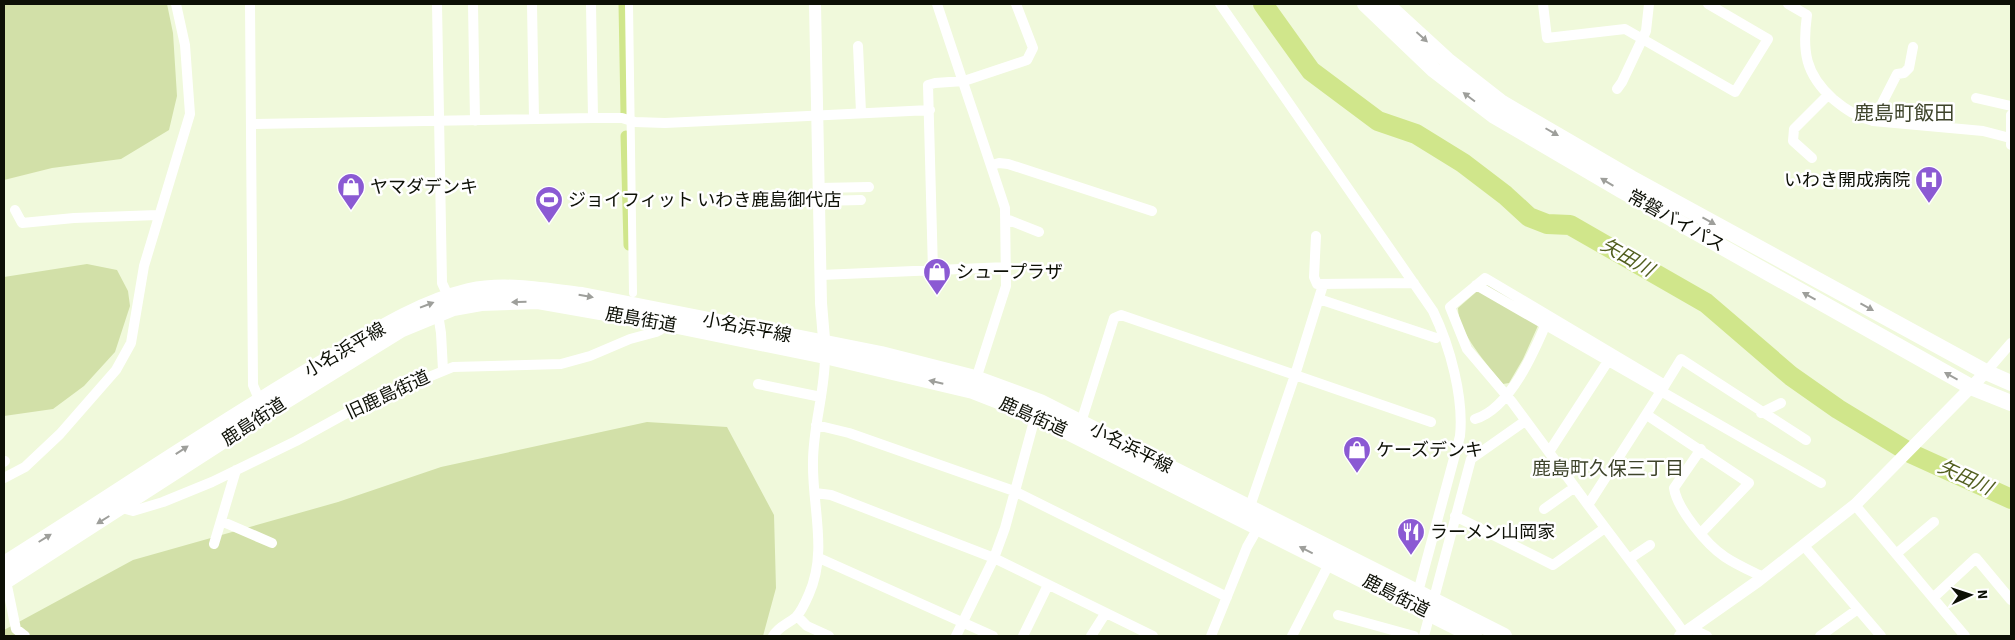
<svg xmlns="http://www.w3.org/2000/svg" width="2015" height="640" font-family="'Source Sans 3','Noto Sans JP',sans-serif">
  <rect width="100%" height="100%" fill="#f0f9db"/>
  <!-- green -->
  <path fill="#d2e0a8" d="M4,4h163l6,29 4,63 -8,34 -48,29 -69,9 -48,12z
    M87,264l30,6 11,21 2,15 -15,46 -31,34 -31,23 -49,7v-139z
    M1490,285l51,30v4l-18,40 -14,24 -6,1c-15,-19 -45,-51 -45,-76l25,-22z
    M647,422l80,5 47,88 2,73 -13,48h-759v-6l129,-70 205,-58 103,-35z"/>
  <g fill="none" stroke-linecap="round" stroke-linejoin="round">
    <!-- canal -->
    <path stroke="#d0e68b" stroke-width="11" d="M624,4l2,109
      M626,136l3,109"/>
    <!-- river -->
    <path stroke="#d0e68b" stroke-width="20" d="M1263,4l48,67 67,50 38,13 47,29 42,32 24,22 18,7 23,1 136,78 85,73 47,33 74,45 99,45"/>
    <!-- pedestrian -->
    <path stroke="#fff" stroke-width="8" d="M629,4l4,289"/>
    <!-- minor -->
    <path stroke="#fff" stroke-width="10" d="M250,4l3,381 9,21
      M437,4l5,279 8,17
      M473,4l2,117
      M532,4l2,115
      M591,4l2,114
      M937,4l68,204 1,78 -31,96
      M1220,4l213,307c17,35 31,87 27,125l-42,156
      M1543,4l4,34 78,-9 110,63 33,-53 -60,-35
      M1788,4l19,11c-5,36 -2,59 26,84 13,11 24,18 40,22l110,10 27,7
      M858,46l3,66
      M1617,89l5,-7 24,-51 3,-27
      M1976,98l35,8
      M2011,115v30
      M1873,121l24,-47 7,-1 5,-5 4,-21
      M252,124l341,-6h29l13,4 30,1 265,-13
      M1812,158l-19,-17 1,-12 34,-34
      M992,165l7,-2 9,1 144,47
      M819,188l50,-1
      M819,201l42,-1
      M15,210l7,13 52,-5 84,-3
      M1006,219l33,13
      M1316,236l-2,41 3,7 97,-1
      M933,271l-5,-186 7,-2 29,-2 63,-21 6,-12 -17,-44
      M821,275l186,-8
      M1476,285l345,198
      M1319,299l117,39
      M438,314l3,19 2,37
      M1986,372l25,-29
      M758,384l63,13
      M1665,385l16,-26 125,81
      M1761,413l20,-10
      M1647,415l102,68 -48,50
      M1083,416l31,-98 7,-3 174,60 28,-90
      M1475,419c35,-10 60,-69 73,-100
      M816,425l33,8 165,58 213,106
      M1701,449l-27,39c3,21 33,57 51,69 12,8 26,14 38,20
      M1549,452l63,-97
      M4,462l1,-1
      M4,478l21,-11 35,-33 56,-64 15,-27 13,-77 46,-152 -5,-69 -9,-41
      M815,493l16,2 163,63 159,78
      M1588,505l77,-120 -180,-107 -35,29 17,42 45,53 76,103 89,118 7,10
      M1855,505l110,131
      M122,508l11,3 30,-9 49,-20 84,-41 67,-37 90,-37 108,-3 29,-8 40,-17 26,-7 4,-2 3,-7
      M1544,509l31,-22
      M1248,512l47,-137 136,47
      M1455,516l98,49 52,-37
      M221,521l51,22
      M214,544l22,-74
      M1804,546l77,90
      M1896,554l38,-32
      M819,558l174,78
      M1629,559l21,-14
      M6,581l10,48 9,7
      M1934,597l42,-39 35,42
      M1338,615l76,21
      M797,616l10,10 22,10
      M1690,628l17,8
      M773,636c6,-10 15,-12 23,-19 5,-5 10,-16 13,-23 19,-43 3,-87 4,-132 0,-36 12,-70 12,-106
      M956,636l38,-78 11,-30 32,-118
      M1023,636l25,-51
      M1091,636l14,-22
      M1211,636l36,-89 12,-21
      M1292,636l38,-74
      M1424,636l47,-177 54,-38
      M1820,636l38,-27"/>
    <!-- tertiary -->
    <path stroke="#fff" stroke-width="12" d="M815,4l6,299 4,48
      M1680,636l78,-55 98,-77 130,-132"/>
    <!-- primary -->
    <path stroke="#fff" stroke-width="16" d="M4,564c105,-66 209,-137 316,-200 48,-28 95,-60 149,-73 37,-8 76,0 113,4l299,59 94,24 65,24 464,234
      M4,582l262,-169 136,-84 51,-21 28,-5 57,-2 125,22 162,33 148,35 61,24 440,221"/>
    <!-- trunk -->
    <path stroke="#fff" stroke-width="16" d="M1365,4l69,66 59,45 128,75 350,197 40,16
      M1386,4l61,56 55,43 129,75 355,194 25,11"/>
  </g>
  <!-- one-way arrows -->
  <defs><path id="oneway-solid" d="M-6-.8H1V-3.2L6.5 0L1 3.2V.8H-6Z" transform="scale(1.25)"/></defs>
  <g fill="#9e9f9b">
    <use href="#oneway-solid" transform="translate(1422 37) rotate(42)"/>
    <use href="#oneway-solid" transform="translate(1469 97) rotate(-143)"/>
    <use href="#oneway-solid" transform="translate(1552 132) rotate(30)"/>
    <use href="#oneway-solid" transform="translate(1607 182) rotate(-149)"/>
    <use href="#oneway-solid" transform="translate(1709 221) rotate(29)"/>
    <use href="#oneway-solid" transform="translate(586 296) rotate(10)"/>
    <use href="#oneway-solid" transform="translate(1809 296) rotate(-151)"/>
    <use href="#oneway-solid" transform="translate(519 302) rotate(179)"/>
    <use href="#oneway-solid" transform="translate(427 305) rotate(-21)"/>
    <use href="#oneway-solid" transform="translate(1867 307) rotate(29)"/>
    <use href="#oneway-solid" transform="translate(1951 376) rotate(-151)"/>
    <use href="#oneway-solid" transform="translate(936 382) rotate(-167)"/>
    <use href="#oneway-solid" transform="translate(182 450) rotate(-33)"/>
    <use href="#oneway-solid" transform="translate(103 520) rotate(148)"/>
    <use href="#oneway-solid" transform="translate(45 538) rotate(-32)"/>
    <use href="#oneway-solid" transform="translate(1306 550) rotate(-153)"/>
  </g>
  <!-- icons -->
  <defs>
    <symbol id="hospital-pin" viewBox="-11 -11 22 30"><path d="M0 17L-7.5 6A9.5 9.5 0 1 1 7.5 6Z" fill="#8b5ad3" stroke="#fff"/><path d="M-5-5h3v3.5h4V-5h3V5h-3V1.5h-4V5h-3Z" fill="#fff"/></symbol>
    <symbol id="shop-pin" viewBox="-11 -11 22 30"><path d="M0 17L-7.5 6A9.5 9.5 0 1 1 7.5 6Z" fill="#8b5ad3" stroke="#fff"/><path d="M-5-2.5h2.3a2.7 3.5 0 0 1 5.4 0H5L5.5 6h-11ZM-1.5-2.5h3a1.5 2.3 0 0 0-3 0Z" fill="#fff"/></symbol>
    <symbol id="stadium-pin" viewBox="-11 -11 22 30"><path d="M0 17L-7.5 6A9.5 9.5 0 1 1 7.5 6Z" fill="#8b5ad3" stroke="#fff"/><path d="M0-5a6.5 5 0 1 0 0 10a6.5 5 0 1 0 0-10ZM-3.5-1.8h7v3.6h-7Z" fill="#fff"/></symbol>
    <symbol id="restaurant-pin" viewBox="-11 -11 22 30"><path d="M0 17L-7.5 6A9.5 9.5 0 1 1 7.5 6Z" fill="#8b5ad3" stroke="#fff"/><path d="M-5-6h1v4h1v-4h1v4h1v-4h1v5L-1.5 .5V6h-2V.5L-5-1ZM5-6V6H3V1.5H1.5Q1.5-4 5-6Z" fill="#fff"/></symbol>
  </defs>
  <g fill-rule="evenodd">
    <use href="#hospital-pin" x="1913" y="164" width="32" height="43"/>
    <use href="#shop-pin" x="335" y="171" width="32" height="43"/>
    <use href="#stadium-pin" x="533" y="184" width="32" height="43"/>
    <use href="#shop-pin" x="921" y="256" width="32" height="43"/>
    <use href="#shop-pin" x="1341" y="434" width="32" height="43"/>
    <use href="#restaurant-pin" x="1395" y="516" width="32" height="43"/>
  </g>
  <g text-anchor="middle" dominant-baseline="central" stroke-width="5" stroke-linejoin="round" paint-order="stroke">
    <!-- poi labels -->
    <g font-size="18" fill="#0d1006" stroke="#fff" text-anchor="start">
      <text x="1910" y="180" text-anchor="end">いわき開成病院</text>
      <text x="370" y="187">ヤマダデンキ</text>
      <text x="568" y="200">ジョイフィット いわき鹿島御代店</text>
      <text x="956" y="272">シュープラザ</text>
      <text x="1376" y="450">ケーズデンキ</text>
      <text x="1430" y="532">ラーメン山岡家</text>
    </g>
    <!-- street labels -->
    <g font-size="18" fill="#0d1006" stroke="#fff">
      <text transform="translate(1676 221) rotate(29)">常磐バイパス</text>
      <text transform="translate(641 320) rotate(10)">鹿島街道</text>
      <text transform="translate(747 328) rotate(11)">小名浜平線</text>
      <text transform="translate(345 350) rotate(-30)">小名浜平線</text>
      <text transform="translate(388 395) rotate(-25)">旧鹿島街道</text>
      <text transform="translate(1033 417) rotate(24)">鹿島街道</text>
      <text transform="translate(254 422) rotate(-33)">鹿島街道</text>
      <text transform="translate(1131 448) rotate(27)">小名浜平線</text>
      <text transform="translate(1396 596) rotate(27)">鹿島街道</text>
    </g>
    <!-- water labels -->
    <g font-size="19" font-style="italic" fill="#525f1f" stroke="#fff">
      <text transform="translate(1627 258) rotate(30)">矢田川</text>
      <text transform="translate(1965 478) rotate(25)">矢田川</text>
    </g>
    <!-- neighbourhood labels -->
    <g font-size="19" fill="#3e442b" stroke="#fff">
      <text x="1608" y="469">鹿島町久保三丁目</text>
    </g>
    <!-- quarter labels -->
    <g font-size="20" fill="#3e442b" stroke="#fff">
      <text x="1904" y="114">鹿島町飯田</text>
    </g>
  </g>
  <!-- border -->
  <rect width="2015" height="640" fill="none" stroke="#0d1006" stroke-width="10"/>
  <!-- north arrow -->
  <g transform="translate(1970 595) rotate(87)" stroke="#ffffff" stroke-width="4" paint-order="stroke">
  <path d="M0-4L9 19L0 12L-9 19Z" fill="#0d1006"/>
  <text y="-8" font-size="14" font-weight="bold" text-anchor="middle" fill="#0d1006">N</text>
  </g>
</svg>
